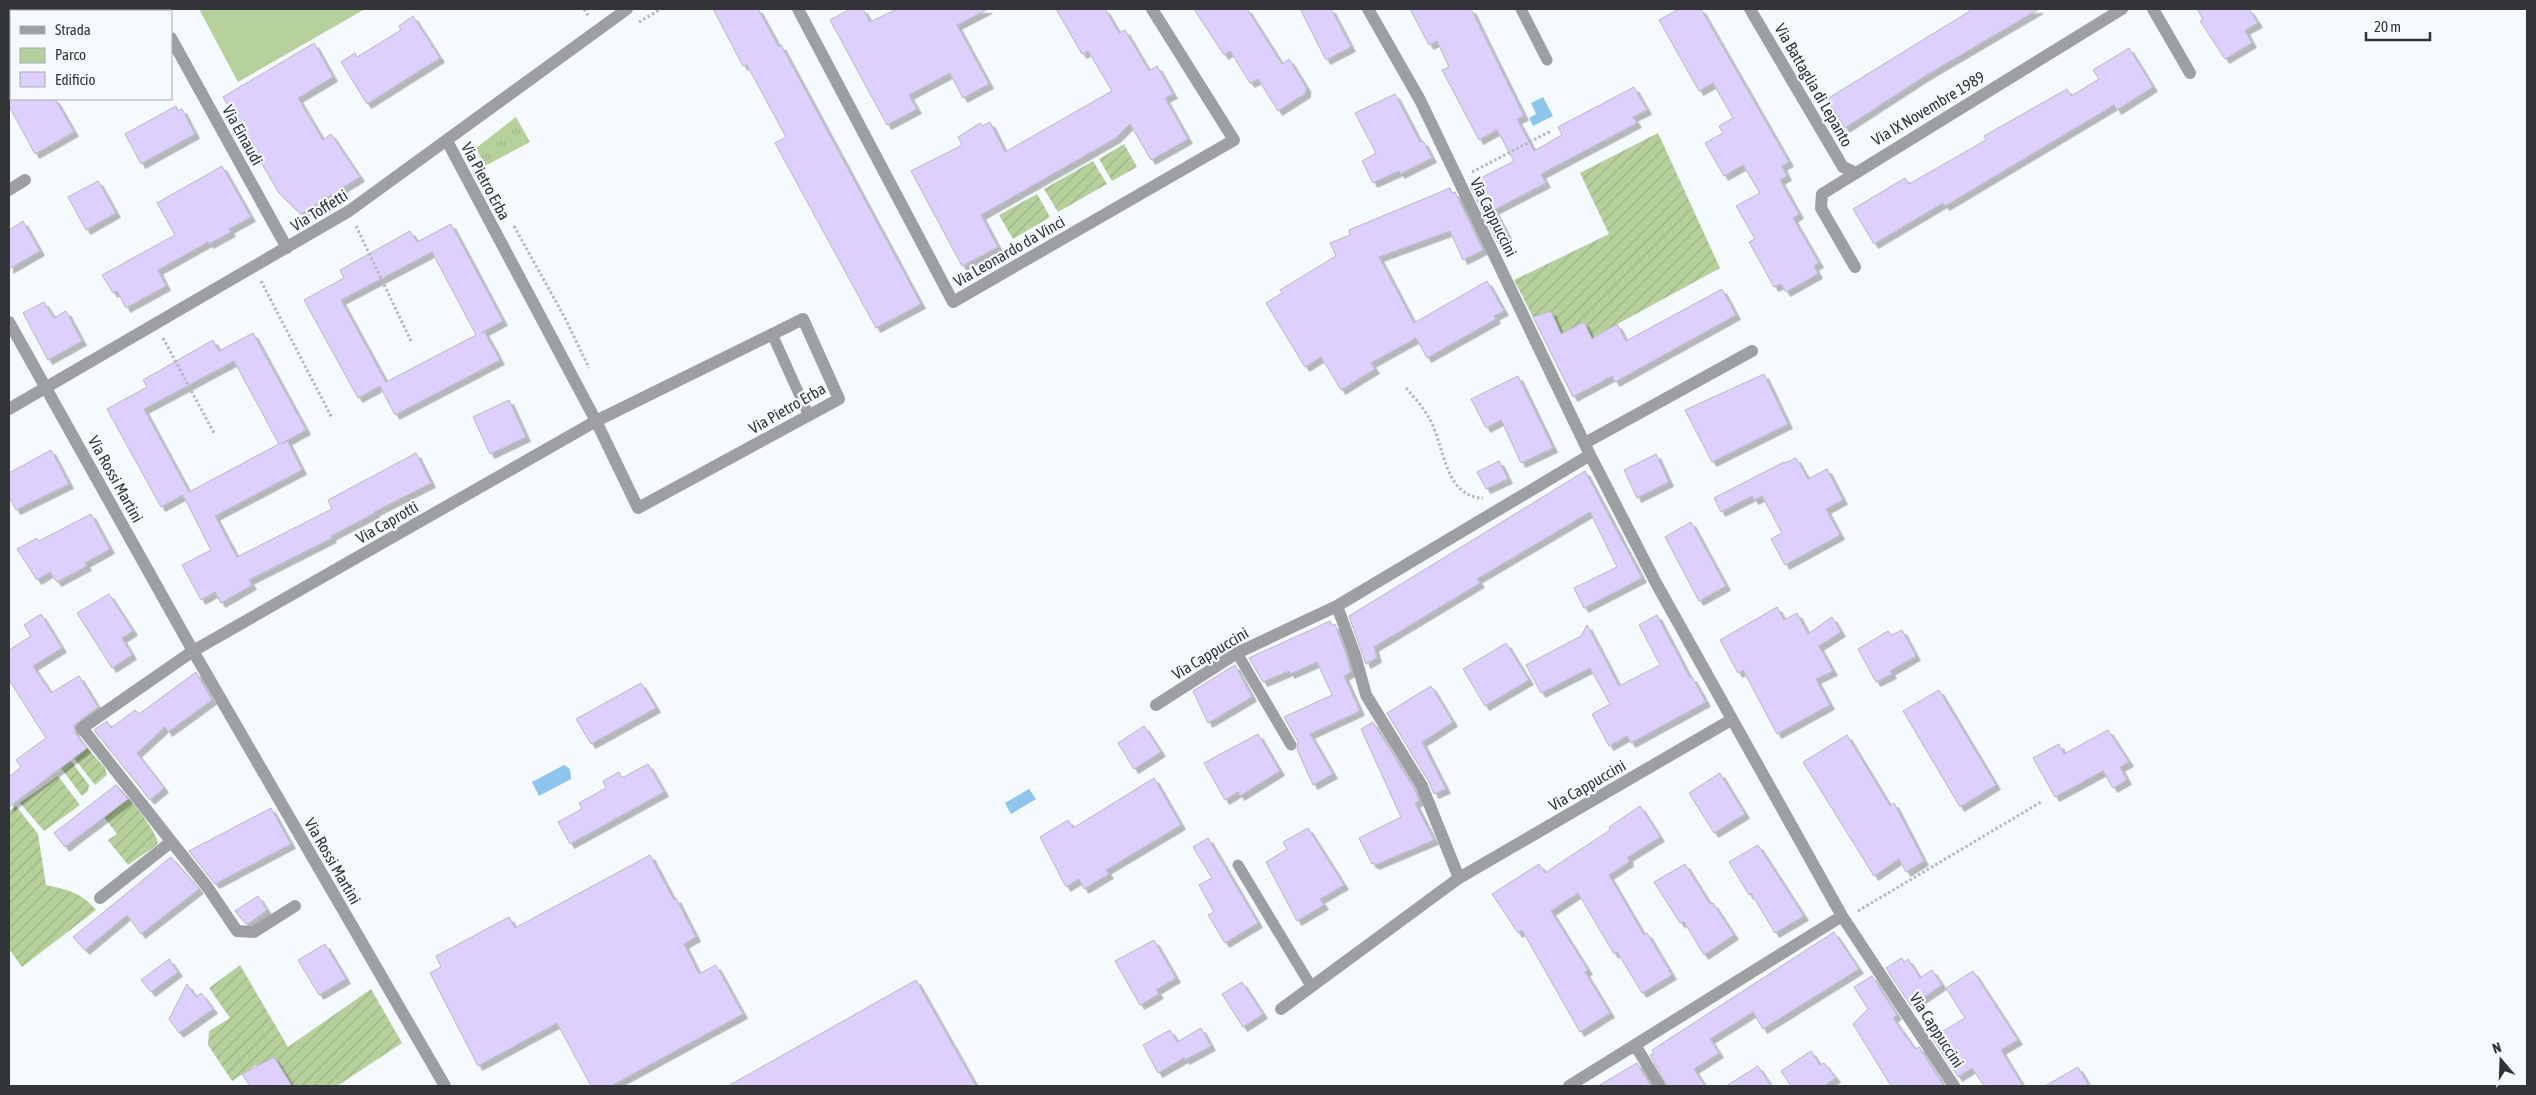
<svg xmlns="http://www.w3.org/2000/svg" width="2536" height="1095" font-family="'Asap Condensed',sans-serif">
  <defs>
    <pattern id="grass-tufts" width="24" height="20" patternUnits="userSpaceOnUse" patternTransform="scale(1.25)"><rect width="24" height="20" fill="#b5d09b"/><path d="M3 7l-1-3M5 7V3M7 7l1-3M15 17l-1-3M17 17v-4M19 17l1-3" fill="none" stroke="#9cb386"/></pattern>
    <pattern id="garden-furrows" width="10" height="10" patternUnits="userSpaceOnUse" patternTransform="scale(1.25)"><rect width="10" height="10" fill="#b5d09b"/><path d="M-1 1l2-2M0 10L10 0M9 11l2-2" fill="none" stroke="#9cb386"/></pattern>
    <filter id="shadow"><feDropShadow dx="4.5" dy="4.5" stdDeviation="0" flood-color="#0004"/></filter>
  </defs>
  <rect width="100%" height="100%" fill="#f5fafe"/>
  <!-- grass -->
  <path fill="url(#grass-tufts)" d="M516,117l14,25 -45,24 -9,-18z"/>
  <!-- park -->
  <path fill="#b5d09b" d="M199,9h166l-127,73z"/>
  <!-- garden -->
  <path fill="url(#garden-furrows)" d="M1658,133l62,135 -128,70 -8,-16 -23,12 -10,-23 -18,6 -19,-37 95,-46 -29,-61z
    M1124,144l13,23 -25,14 -13,-22z
    M1093,161l14,23 -49,28 -14,-23z
    M1037,194l13,23 -37,22 -14,-24z
    M87,748l18,20 2,7 -12,10 -21,-27z
    M71,761l18,24 -1,6 -6,5 -21,-28z
    M58,776l22,29 -36,26 -24,-28z
    M115,785c11,7 42,47 43,58l-4,4 -26,18 -20,-25 9,-6 -13,-17 16,-12 -11,-14z
    M16,806l22,28 8,51c22,5 35,7 50,25l-74,57 -13,-18v-138z
    M240,965l48,82 83,-58 31,54 -65,43h-49l-32,-21 -24,16 -24,-36 1,-14 21,-13 -21,-30z"/>
  <!-- water -->
  <path fill="#8ec5ec" d="M1543,97l10,19 -20,10 -4,-8 7,-4 -5,-11z
    M564,765l6,4 1,10 -32,17 -7,-14z
    M1029,789l7,10 -25,15 -6,-11z"/>
  <!-- building -->
  <path fill="#ded0fe" stroke="#b9b6c0" fill-rule="evenodd" filter="url(#shadow)" d="M713,9h45l21,38 2,-2 140,259 -45,24 -101,-185 11,-6 -39,-72 -4,1z
    M850,9h13l7,13 27,-13h91l-31,16 32,59 -26,14 -13,-25 -41,22 8,14 -30,16 -57,-105z
    M1056,9h49l14,24 6,-3 24,41 8,-5 16,28 -8,4 23,41 -37,21 -21,-36 -14,14 -135,77 17,32 -36,19 -51,-95 51,-26 -4,-8 22,-14 2,3 8,-4 15,30 107,-61 -24,-40 -6,3z
    M1194,9h53l35,55 7,-5 17,28v6l-28,18 -20,-32 -8,4 -20,-32 -6,4z
    M1300,9h31l20,38 -25,13z
    M1410,9h61l53,107 -7,3 17,32 28,-16 -4,-8 76,-40 13,23 -14,7 4,6 -96,51 5,9 -52,27 14,26 -11,6 -28,-58 45,-23 -17,-31 -18,10 -37,-70 7,-3 -12,-26 -8,4z
    M1679,9h22l88,153 -7,4 5,10 -7,4 19,34 -6,4 26,45 -5,3 4,8 -32,18 -5,-8 -7,3 -25,-45 6,-3 -19,-33 24,-13 -17,-28 -19,11 -19,-33 18,-10 -4,-7 14,-8 -20,-35 -14,8 -40,-71z
    M1973,9h66l-114,67 -80,52 -18,-29z
    M2197,9h52l9,14 -13,7 7,13 -27,16 -25,-38 3,-2z
    M413,16l27,42 -73,46 -26,-42 14,-9 2,4 44,-27 -2,-4z
    M314,43l19,34 -35,21 25,42 8,-6 29,43 -59,37 -22,-21 -56,-96z
    M2129,48l24,39 -36,23 -3,-5 -147,88 -22,13 -2,-3 -69,41 -21,-35 52,-31 4,6 77,-44 -2,-4 83,-47 4,7 28,-17 -6,-9z
    M1395,94l25,48 3,-1 9,17 -32,16 -1,-3 -26,12 -11,-22 14,-8 -21,-40z
    M9,99h46l19,33 -39,22 -26,-48z
    M176,106l2,5 4,-2 13,25 -54,30 -16,-30z
    M222,166l29,51 -22,12 2,3 -22,12 -1,-2 -50,28 8,16 -40,22 -9,-17 -4,2 -11,-18 73,-40 -18,-32z
    M98,181l18,32 -30,17 -18,-33z
    M1450,188l2,5 3,-1 28,58 -20,10 -13,-29 -71,26 35,66 73,-42 17,30 -10,5 2,3 -69,39 -11,-20 -45,25 4,6 -34,21 -20,-33 -16,10 -39,-64 16,-10 -2,-3 56,-34 -6,-13 20,-8 -1,-5z
    M23,221l17,30 -31,18v-39z
    M451,224l52,97 -22,12 3,-2 16,29 -105,55 -15,-29 -22,12 -54,-98 40,-22 -4,-8 70,-39 7,11zM432,252l44,83 -90,47 -45,-82z
    M1722,289l14,26 -121,67 -3,-6 -39,21 -40,-80 18,-6 10,23 23,-12 8,17 25,-15 9,17z
    M44,302l10,16 12,-7 16,30 -34,19 -25,-47z
    M253,333l53,97 -25,14 6,-4 15,30 -87,46 22,41 95,-48 -4,-9 88,-47 15,30 -57,29 1,1 -44,23 1,2 -83,42 3,5 -31,18 -6,-11 -14,8 -19,-35 29,-15 -28,-55 -22,12 -54,-98 40,-22 -4,-7 70,-40 6,11zM234,361l45,83 -90,48 -45,-83z
    M1764,374l24,50 -76,38 -27,-52z
    M1518,376l35,72 -32,15 -20,-43 -15,8 -15,-29z
    M509,400l17,37 -36,17 -17,-37z
    M51,450l18,34 -53,26 -7,-13v-24z
    M1656,454l13,28 -32,16 -13,-28z
    M1796,458l12,21 19,-10 16,31 -17,9 14,26 -55,30 -14,-26 11,-6 -20,-37 -8,4 -2,-4 -31,16 -7,-14 70,-36 1,1z
    M1499,461l9,18 -22,10 -9,-17z
    M1585,471l57,107 -58,30 -10,-20 43,-21 -27,-55 -113,67 3,4 -106,64 3,11 -11,6 -17,-48z
    M91,514l19,35 -25,14 2,3 -30,16 -7,-10 -13,8 -20,-31 20,-11 2,3z
    M1691,522l35,64 -27,15 -34,-64z
    M109,594l24,37 -11,7 10,17 -20,13 -35,-55z
    M1777,607l7,13 13,-7 11,21 24,-17 9,15 -22,14 14,25 -17,8 14,26 -53,29 -34,-64 -5,3 -18,-33z
    M41,614l21,34 -29,18 18,27 28,-17 19,31 -24,18 1,8 12,15 -78,59v-30l12,-10 -5,-7 30,-22 -37,-58v-30l22,-14 -7,-11z
    M1657,615l33,63 2,-1 14,25 -75,41 -4,-7 -18,10 -17,-32 18,-10 -20,-36 -49,25 -15,-28 55,-29 6,-11 32,61 41,-21 -21,-40z
    M1330,621l3,5 2,-2 12,33 4,15 -7,4 16,35 -50,23 23,40 -20,11 -16,-36 1,-7 -14,-25 48,-22 -15,-33 -27,12 -1,-3 -26,11 -14,-24z
    M1902,630l14,26 -26,15 2,3 -16,8 -18,-33 30,-18 4,4z
    M1506,643l23,37 -44,26 -22,-37z
    M1235,665l17,32 -44,26 -15,-32z
    M196,672l16,28 -44,32 -3,-5 -28,26 27,35 -14,12 -56,-70 13,-9 4,7 24,-18 4,4z
    M641,683l15,25 -65,36 -15,-25z
    M1431,686l22,36 -31,20 24,47 -12,5 -5,-12 -42,-69z
    M1939,690l57,95 -36,22 -57,-96z
    M1373,722l42,68 4,11 -4,2 19,37 -59,25 -1,-2 -2,1 -13,-26 42,-21 -40,-88z
    M1144,726l17,26 -27,17 -16,-26z
    M2108,730l21,32 -9,5 7,13 -14,8 -10,-17 -48,26 -22,-39 26,-14 5,10z
    M1258,734l22,37 -40,25 -2,-4 -13,8 -21,-37z
    M1847,735l43,71 4,-3 30,58 -18,11 -7,-13 -25,17 -71,-114z
    M648,764l16,28 -94,52 -12,-22 24,-13 -3,-6 27,-15 -3,-7 16,-9 3,6z
    M1720,773l25,41 -31,19 -25,-40z
    M1154,778l27,47 -75,45 3,4 -25,15 -5,-10 -13,8 -26,-50 28,-17 5,8z
    M116,785l12,14 -63,48 -11,-14z
    M1640,806l20,31 -32,20 1,5 -20,13 35,60 3,-2 25,42 -30,18 -25,-41 -3,2 -36,-61 -27,18 37,59 -3,2 25,41 -30,19 -58,-102 -4,3 -26,-39 47,-30 6,9 65,-43 -1,-3z
    M271,808l20,36 -76,40 -26,-33z
    M1308,828l36,57 -24,14 4,6 -27,16 -31,-59 21,-13 -4,-7z
    M1208,838l50,85 -33,20 -17,-28 6,-3 -15,-27 13,-7 -19,-31z
    M1758,845l46,71 -29,17 -24,-40 -2,2 -20,-33z
    M650,855l24,45 2,-2 20,39 -12,7 15,30 17,-9 27,49 -132,72h-20l-34,-63 -79,43 -48,-93 11,-6 -5,-11 73,-39 6,11z
    M171,857l28,32 -58,45 -14,-19 -42,35 -12,-13z
    M1685,864l25,40 3,-1 21,32 -30,20 -20,-33 -4,1 -26,-41z
    M258,896l9,14 -19,14 -3,-1 -10,-12z
    M1834,932l25,37 -96,60 -10,-17 -43,27 9,14 -25,16 11,17h-37l-18,-31 4,-2 -2,-3z
    M1154,940l22,38 -20,12 3,4 -19,11 -25,-44z
    M325,944l21,35 -27,16 -21,-35z
    M1902,958l2,4 4,-3 12,19 12,-8 10,15 -31,21 -25,-38z
    M169,959l9,13 -27,20 -10,-12z
    M1973,971l45,69 -17,10 22,36h-39l-12,-18 -14,9 -26,-39 33,-20 -19,-30z
    M1872,976l25,39 -4,3 22,31 4,-2 25,39h-53l-38,-62 15,-15 -14,-22z
    M916,980l60,106h-248z
    M1242,982l21,32 -20,13 -21,-33z
    M187,984l9,13 5,-4 12,16 -34,24 -10,-14z
    M1201,1028l10,18 -26,14 -1,-2 -26,15 -15,-28 27,-15 7,12z
    M1811,1051l9,14 4,-2 12,15 -12,8h-33l-10,-15z
    M274,1057l18,29h-42l-8,-12z
    M1637,1063l14,23h-53z
    M1758,1066l13,20h-45z
    M2078,1067l11,19h-44z"/>
  <g fill="none" stroke-linecap="round" stroke-linejoin="round">
    <!-- path -->
    <path stroke="#b5b9bc" stroke-width="3" stroke-dasharray="2.5 2.5" stroke-linecap="butt" d="M584,9l5,8
      M639,22l22,-13
      M1472,172l79,-41
      M356,226l55,115
      M514,226l51,92 24,50
      M261,281l71,137
      M163,338l52,97
      M1406,388c8,9 16,18 22,28 17,27 15,81 55,82
      M1858,911l183,-109"/>
    <!-- lane -->
    <path stroke="#9e9fa3" stroke-width="11" d="M1521,9l26,51
      M772,334l37,82
      M1237,653l54,92
      M1238,865l73,121"/>
    <!-- street -->
    <path stroke="#9e9fa3" stroke-width="12" d="M155,9l2,2
      M798,9l155,293 281,-162 -82,-131
      M1368,9l52,91 170,355 66,128 186,333 112,170
      M1750,9l93,158 11,5
      M2153,9l37,64
      M171,38l116,210
      M9,190l16,-10
      M1855,267l-34,-59 1,-14 300,-185
      M9,322l184,329 252,435
      M9,409l340,-198 278,-202
      M1585,443l167,-92
      M1337,606l18,49 11,40 56,91 37,92
      M1156,705l81,-52 100,-47 253,-151
      M100,898l71,-56
      M295,906l-41,26 -17,-1 -29,-43 -126,-160 111,-77 403,-230 207,-102 36,80 -201,109 -42,-87 -149,-280
      M1281,1009l178,-131 272,-158
      M1635,1045l25,41
      M1569,1086l273,-170"/>
  </g>
  <g text-anchor="middle" dominant-baseline="central" stroke-width="4.5" stroke-linejoin="round" paint-order="stroke">
    <!-- street labels -->
    <g font-size="16" fill="#323437" stroke="#f5fafe">
      <text transform="translate(1814 85) rotate(60)">Via Battaglia di Lepanto</text>
      <text transform="translate(1928 108) rotate(-31)">Via IX Novembre 1989</text>
      <text transform="translate(243 135) rotate(61)">Via Einaudi</text>
      <text transform="translate(486 181) rotate(62)">Via Pietro Erba</text>
      <text transform="translate(319 210) rotate(-32)">Via Toffetti</text>
      <text transform="translate(1494 217) rotate(64)">Via Cappuccini</text>
      <text transform="translate(1009 251) rotate(-30)">Via Leonardo da Vinci</text>
      <text transform="translate(787 408) rotate(-30)">Via Pietro Erba</text>
      <text transform="translate(116 479) rotate(61)">Via Rossi Martini</text>
      <text transform="translate(387 522) rotate(-30)">Via Caprotti</text>
      <text transform="translate(1210 653) rotate(-31)">Via Cappuccini</text>
      <text transform="translate(1587 785) rotate(-30)">Via Cappuccini</text>
      <text transform="translate(333 861) rotate(60)">Via Rossi Martini</text>
      <text transform="translate(1937 1030) rotate(57)">Via Cappuccini</text>
    </g>
  </g>
  <!-- border -->
  <rect width="2536" height="1095" fill="none" stroke="#323437" stroke-width="20"/>
  <!-- legend -->
  <rect x="10" y="10" width="162" height="90" fill="#f5fafe" stroke="#a7abae"/>
  <rect x="20" y="26" width="25" height="8" fill="#9e9fa3" stroke="#a7abae"/>
  <text x="55" y="35" font-size="15" fill="#323437">Strada</text>
  <rect x="20" y="48" width="25" height="15" fill="#b5d09b" stroke="#a7abae"/>
  <text x="55" y="60" font-size="15" fill="#323437">Parco</text>
  <rect x="20" y="72" width="25" height="15" fill="#ded0fe" stroke="#a7abae"/>
  <text x="55" y="85" font-size="15" fill="#323437">Edificio</text>
  <!-- north arrow -->
  <g transform="translate(2501 1060) rotate(341)" stroke="#f5fafe" stroke-width="4" paint-order="stroke">
  <path d="M0-4L9 19L0 12L-9 19Z" fill="#323437"/>
  <text y="-8" font-size="14" font-weight="bold" text-anchor="middle" fill="#323437">N</text>
  </g>
  <!-- scale -->
  <path d="M2366 32v8h64v-8" fill="none" stroke="#323437" stroke-width="2.5"/>
  <text x="2374" y="32" font-size="15" fill="#323437" stroke="#f5fafe" stroke-width="4" paint-order="stroke">20 m</text>
</svg>
